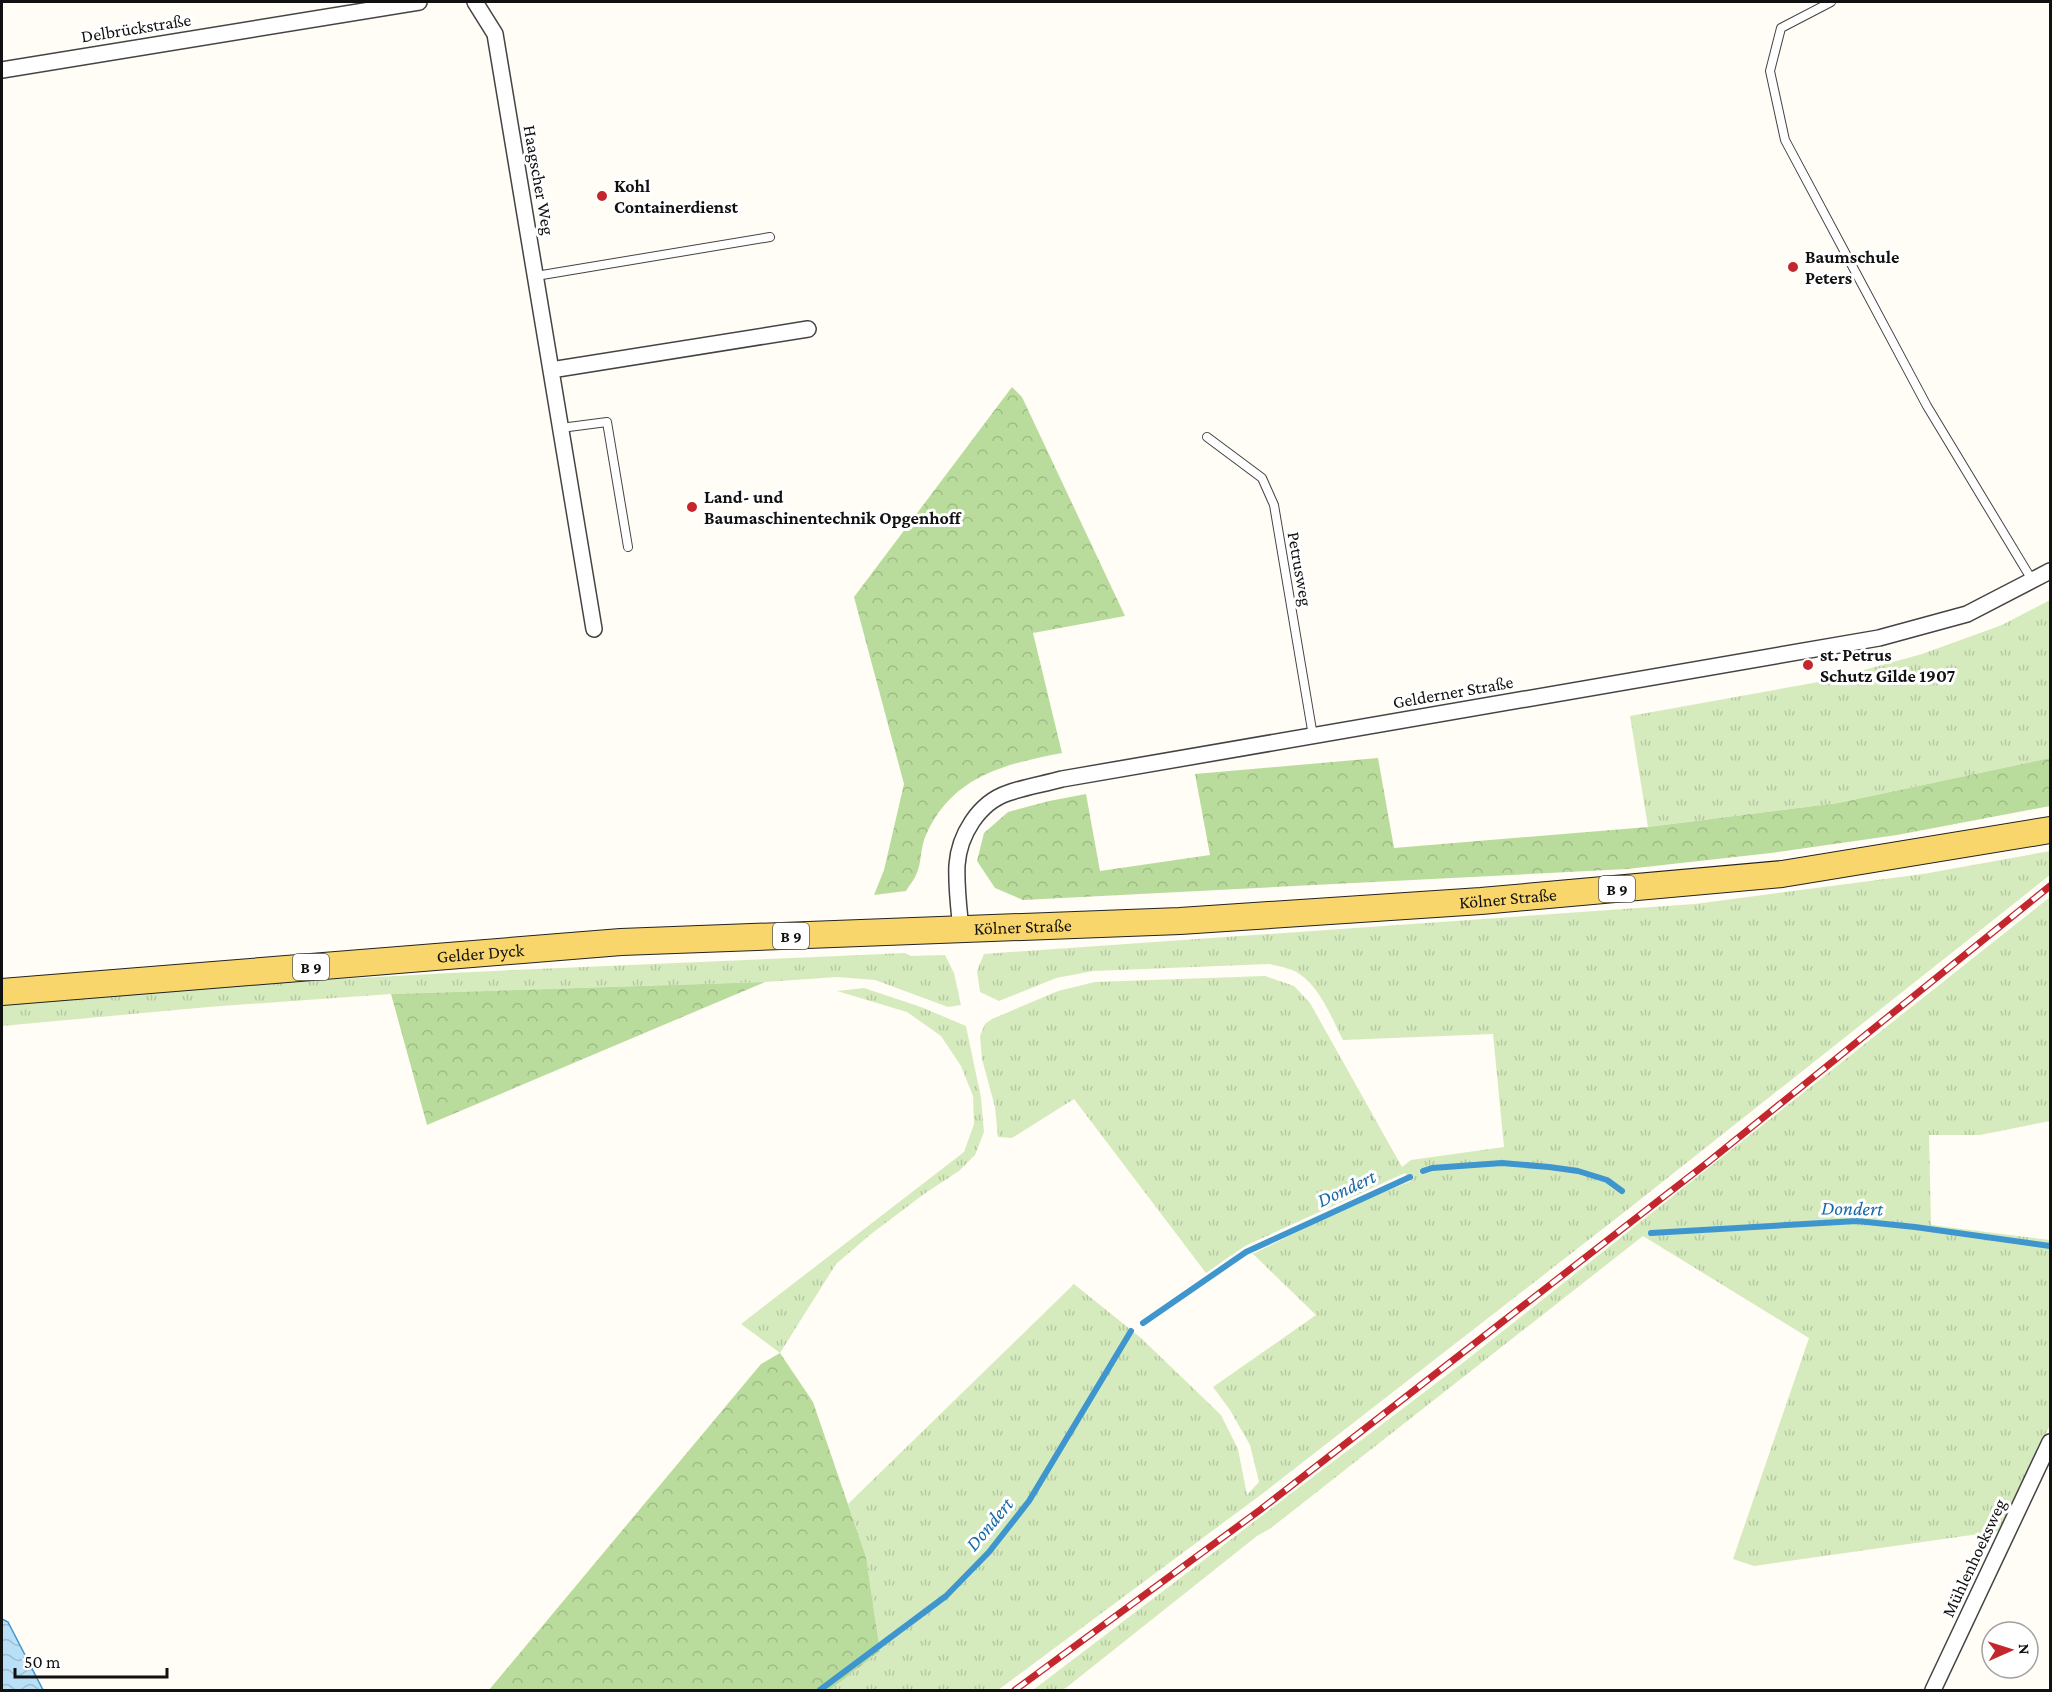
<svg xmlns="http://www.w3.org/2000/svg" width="2052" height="1692" font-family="'Crimson Pro',serif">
  <defs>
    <pattern id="grass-tufts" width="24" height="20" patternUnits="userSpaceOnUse" patternTransform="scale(1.5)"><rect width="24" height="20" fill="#d5ebbd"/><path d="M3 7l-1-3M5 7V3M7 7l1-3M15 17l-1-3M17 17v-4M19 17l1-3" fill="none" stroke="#b6c8a1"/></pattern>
    <pattern id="forest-crowns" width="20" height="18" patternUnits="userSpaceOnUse" patternTransform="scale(1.5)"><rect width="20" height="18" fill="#b9dc9c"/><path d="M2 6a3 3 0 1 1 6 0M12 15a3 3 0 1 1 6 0" fill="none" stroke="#9ebc85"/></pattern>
    <pattern id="water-waves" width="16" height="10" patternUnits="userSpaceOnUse" patternTransform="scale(1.5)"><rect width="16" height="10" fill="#b9e0f7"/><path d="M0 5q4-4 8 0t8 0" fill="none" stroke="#9ebfd3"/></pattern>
  </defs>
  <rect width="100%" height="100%" fill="#fffdf5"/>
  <!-- grass -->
  <path fill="url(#grass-tufts)" d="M2050,600v158l-212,45 -190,24 -18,-111 194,-35 98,-27 80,-29z
    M2050,851v24l-423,335 -365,284 -264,196h-168l50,-39 -14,-94 -18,-53 226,-220 67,54 80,77 17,34 9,46 12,-13 -9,-37 -20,-35 -17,-23 103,-72 -63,-61 90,-45 68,-28 -6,-8 -160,73 -39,27 -132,-174 -62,39 -14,-1 -3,-30 -13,-48 -2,-23 5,-12 7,-5 66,-28 37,-9 170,-6 29,10 16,17 92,164 9,-7 93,-13 -11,-113 -150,6c-12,-23 -25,-59 -51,-70 -7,-3 -15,-4 -23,-6l-176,7 -37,7 -57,23 -19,-9 -3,-21 7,-17 711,-50 228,-30z
    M2050,897v224l-70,14h-51l2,90 119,15v185l-50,106 -246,35 -21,-7 76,-221 -166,-102 -372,292 -14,8 -190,151 -5,3h-29l427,-325z
    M905,953l6,3 34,-1 9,18 7,32 -13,2 -73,-27 -38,-3 -72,5 -374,12 -183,13 -206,19v-21c300,-30 602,-38 903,-52z
    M864,988l57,19 45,19 15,72 3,34 -9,23 -16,16 -35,23 -53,40 -35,30 -56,89 -39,-29 223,-172 10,-28 -1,-28 -12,-30 -20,-30 -34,-24 -70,-21z"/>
  <!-- forest -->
  <path fill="url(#forest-crowns)" d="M1012,387l10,10 103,219 -92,17 29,120c-57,11 -110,23 -136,82 -6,12 -4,28 -10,40 -2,5 -7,11 -10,16l-32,4 10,-25 20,-86 -50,-187z
    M1378,758l16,90 254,-21 190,-24 212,-45v48l-153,29 -126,18 -144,16 -604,31 -28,-12 -18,-27 7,-28 24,-21 41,-11 37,-7 14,77 110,-16 -15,-81z
    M765,982l-338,143 -36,-131z
    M780,1353l33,49 53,155 14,94 -50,39h-341l272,-326z"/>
  <!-- water -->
  <path fill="url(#water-waves)" stroke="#3f96cf" stroke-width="1.5" d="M2,1619l6,3 35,68h-41z"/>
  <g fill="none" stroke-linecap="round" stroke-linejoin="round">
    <!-- stream -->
    <path stroke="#3f96cf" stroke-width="6" d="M1423,1171l9,-3 70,-5 47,4 29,4 29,9 15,11
      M1651,1233l206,-12 58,6 135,19
      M1143,1323l103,-71 164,-75
      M820,1690l126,-94 43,-44 40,-51 102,-170"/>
    <defs>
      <path id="service" d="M1831,2l-50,26 -11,43 15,69 142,266 105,174
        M536,276l234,-39
        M561,428l46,-6 21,125
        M1207,437l55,41 12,27 39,231"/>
      <path id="minor" d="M475,2l20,32 99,595
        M2,70l417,-68
        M551,370l257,-41
        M961,930c-2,-21 -5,-43 -4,-65 2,-29 21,-62 51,-72 17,-6 36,-9 54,-14l817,-141 88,-24 83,-43
        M1933,1690l117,-248"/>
      <g id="primary">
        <path id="s1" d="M2,992l619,-50 559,-21 301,-20 301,-27 268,-44"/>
      </g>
    </defs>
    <!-- service casing -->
    <use href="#service" stroke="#444" stroke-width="10"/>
    <!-- minor casing -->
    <use href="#minor" stroke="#444" stroke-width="18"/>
    <!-- primary casing -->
    <use href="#primary" stroke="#222" stroke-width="28"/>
    <!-- service -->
    <use href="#service" stroke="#fff" stroke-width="8"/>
    <!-- minor -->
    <use href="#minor" stroke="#fff" stroke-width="15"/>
    <!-- primary -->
    <use href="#primary" stroke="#f9d66b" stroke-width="26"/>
    <defs>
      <path id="rail" d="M1015,1690l245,-180 447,-347 343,-277"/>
    </defs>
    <!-- rail casing -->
    <use href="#rail" stroke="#c4262e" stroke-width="7"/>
    <!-- rail -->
    <use href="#rail" stroke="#fff" stroke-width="4.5" stroke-dasharray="14" stroke-linecap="butt"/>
  </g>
  <!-- markers -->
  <g fill="#c4262e" stroke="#fff" stroke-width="2">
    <circle cx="602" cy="196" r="6"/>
    <circle cx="1793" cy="267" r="6"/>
    <circle cx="692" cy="507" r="6"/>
    <circle cx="1808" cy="665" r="6"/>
  </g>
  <g text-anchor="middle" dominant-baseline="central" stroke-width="6" stroke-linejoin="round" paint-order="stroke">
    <!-- shield labels -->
    <g fill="#fff" stroke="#585858" stroke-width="1.5">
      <rect x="1599" y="876" width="36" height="26" rx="4.5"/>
      <rect x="773" y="923" width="36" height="26" rx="4.5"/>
      <rect x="293" y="954" width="36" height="26" rx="4.5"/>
    </g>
    <g font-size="16" font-weight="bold" fill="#111">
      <text x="1617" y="889">B 9</text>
      <text x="791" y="936">B 9</text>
      <text x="311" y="967">B 9</text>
    </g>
    <!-- street labels -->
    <g font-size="18" fill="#111" stroke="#fff">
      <text transform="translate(136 28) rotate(-9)">Delbrückstraße</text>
      <text transform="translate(539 180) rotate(80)">Haagscher Weg</text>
      <text transform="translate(1300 569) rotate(80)">Petrusweg</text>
      <text transform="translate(1453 692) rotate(-10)">Gelderner Straße</text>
      <text stroke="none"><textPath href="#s1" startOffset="1509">Kölner Straße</textPath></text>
      <text stroke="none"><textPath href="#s1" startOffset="1023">Kölner Straße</textPath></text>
      <text stroke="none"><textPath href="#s1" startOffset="480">Gelder Dyck</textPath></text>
      <text transform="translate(1974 1558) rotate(-65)">Mühlenhoeksweg</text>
    </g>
    <!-- poi labels -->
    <g font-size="18" font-weight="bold" fill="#111" stroke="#fff" text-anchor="start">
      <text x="614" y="186">Kohl<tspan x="614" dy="21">Containerdienst</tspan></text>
      <text x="1805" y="257">Baumschule<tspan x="1805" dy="21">Peters</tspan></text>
      <text x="704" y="497">Land- und<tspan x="704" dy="21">Baumaschinentechnik Opgenhoff</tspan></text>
      <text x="1820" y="655">st. Petrus<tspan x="1820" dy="21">Schutz Gilde 1907</tspan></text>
    </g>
    <!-- water labels -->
    <g font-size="20" font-style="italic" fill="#1768a6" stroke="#fff">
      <text transform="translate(1346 1188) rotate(-25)">Dondert</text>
      <text transform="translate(1852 1208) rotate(1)">Dondert</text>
      <text transform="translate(989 1524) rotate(-50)">Dondert</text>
    </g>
  </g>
  <!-- border -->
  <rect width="2052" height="1692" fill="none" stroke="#111111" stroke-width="6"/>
  <!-- north arrow -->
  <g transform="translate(2010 1650) rotate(87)"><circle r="28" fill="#ffffff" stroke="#a0a0a0" stroke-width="1.5"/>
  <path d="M0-4.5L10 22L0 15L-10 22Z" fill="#c4262e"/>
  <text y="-9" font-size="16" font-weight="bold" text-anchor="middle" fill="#111111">N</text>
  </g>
  <!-- scale -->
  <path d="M15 1668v9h152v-9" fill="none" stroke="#111111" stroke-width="3"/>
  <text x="24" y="1668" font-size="18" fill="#111111" stroke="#ffffff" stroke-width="4.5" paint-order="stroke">50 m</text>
</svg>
